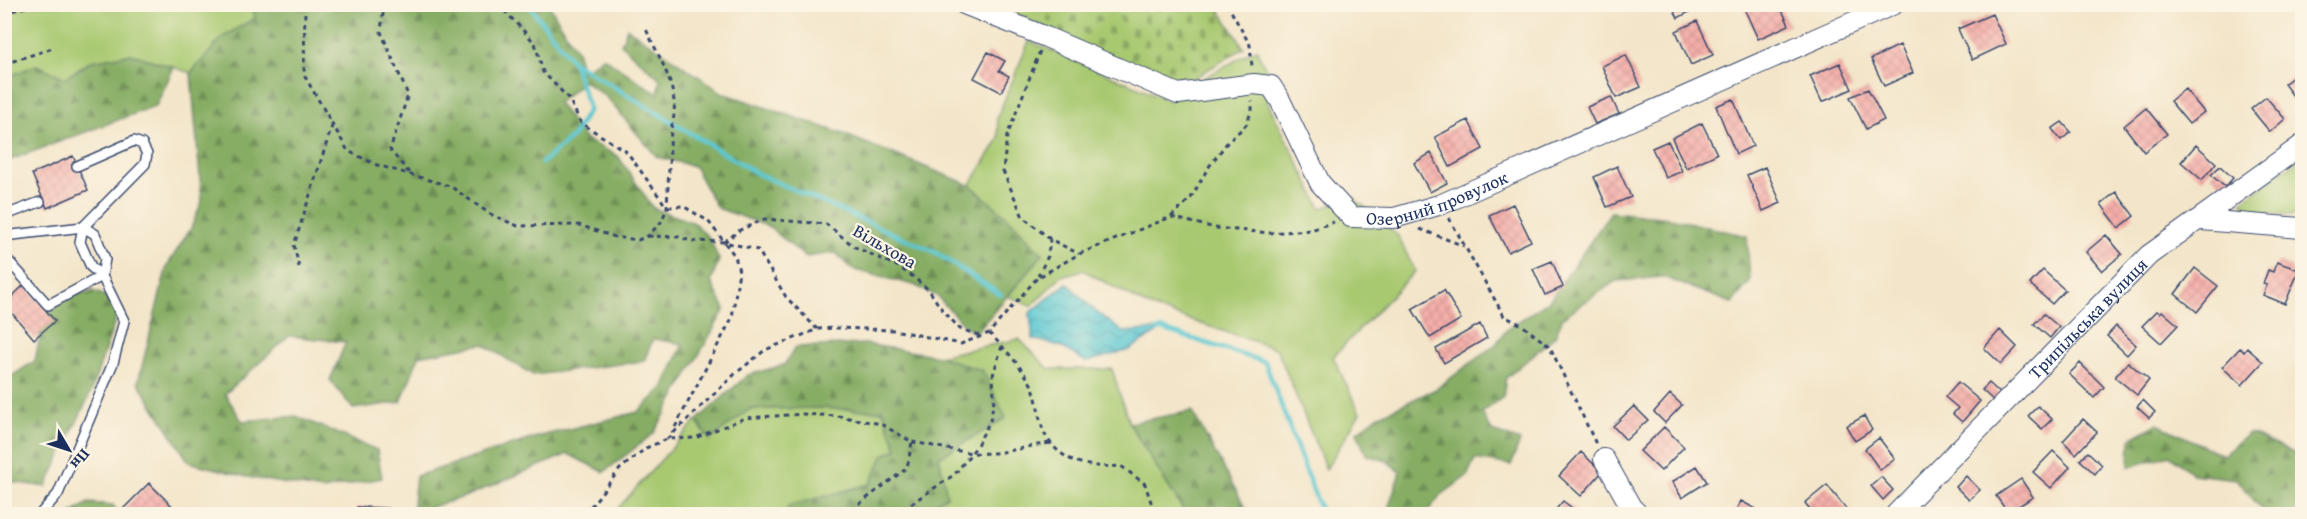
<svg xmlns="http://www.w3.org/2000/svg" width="2307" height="519" font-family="'Gentium Book Plus',serif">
  <defs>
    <pattern id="forest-firs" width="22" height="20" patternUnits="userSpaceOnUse" patternTransform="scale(1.5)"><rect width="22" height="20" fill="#86ad63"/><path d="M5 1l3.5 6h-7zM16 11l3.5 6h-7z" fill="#6d8d55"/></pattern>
    <pattern id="cemetery-stones" width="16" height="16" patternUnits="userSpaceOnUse" patternTransform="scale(1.5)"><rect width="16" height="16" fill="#a9c971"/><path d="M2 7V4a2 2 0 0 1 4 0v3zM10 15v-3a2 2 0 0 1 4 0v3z" fill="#89a460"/></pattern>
    <pattern id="water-waves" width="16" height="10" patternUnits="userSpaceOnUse" patternTransform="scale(1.5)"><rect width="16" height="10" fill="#5bc8d2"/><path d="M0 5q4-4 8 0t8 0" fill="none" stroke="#4aa3ae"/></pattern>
    <pattern id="building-cross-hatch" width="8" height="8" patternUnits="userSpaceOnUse" patternTransform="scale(1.5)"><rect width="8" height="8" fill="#f5afa9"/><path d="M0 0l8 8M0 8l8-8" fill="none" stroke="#d19794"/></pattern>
  </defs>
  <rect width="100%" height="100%" fill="#fcf5e5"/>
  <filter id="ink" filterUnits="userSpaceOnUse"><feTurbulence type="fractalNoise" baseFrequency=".0167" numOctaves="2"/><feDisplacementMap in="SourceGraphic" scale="12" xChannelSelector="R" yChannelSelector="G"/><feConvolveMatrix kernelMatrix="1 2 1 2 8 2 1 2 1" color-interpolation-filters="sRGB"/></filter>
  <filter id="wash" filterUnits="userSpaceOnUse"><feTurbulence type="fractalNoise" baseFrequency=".008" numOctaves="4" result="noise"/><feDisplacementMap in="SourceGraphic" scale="24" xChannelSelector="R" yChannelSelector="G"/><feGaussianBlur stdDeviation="1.35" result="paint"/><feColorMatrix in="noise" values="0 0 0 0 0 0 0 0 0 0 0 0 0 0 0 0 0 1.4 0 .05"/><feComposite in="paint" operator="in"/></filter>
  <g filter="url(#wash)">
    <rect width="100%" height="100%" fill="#f3e5c9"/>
    <!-- green -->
    <path fill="#a9c971" stroke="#627c68" stroke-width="1.5" d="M10,5h243l2,13 -32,19 -32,36 -60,-19 -39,7 -27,17 -28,-13 -32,13v-69z
      M1029,41l142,60 15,-13 70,-39 11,22v30l54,107 33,-10 44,38 17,35 -82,86 27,56 -34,56 -49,-120 -129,-43 -65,-36 -22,6 -30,30 -23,-10 35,-42 -36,-37 -37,-32 29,-46 -2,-21z
      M2302,157v59l-56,-5 -4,-10z
      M1019,339l30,30h63l17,54 56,90 7,1h-277l32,-18 -8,-39 44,-86 -44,-15z
      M822,408l61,3 14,38 -13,6 -14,29 -81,22 -3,8h-173l83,-93 14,19 40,-31z"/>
    <!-- forest -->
    <path fill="url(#forest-firs)" stroke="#506e60" stroke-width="1.5" d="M253,5h296l29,48 3,20 22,-16 55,37 2,-15 -39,-35 6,-16 96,65 118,40 129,52 37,32 36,37 -68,80 -13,-11 -25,-27 -23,-11 -63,-16 -15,-16 -31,4 -37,-31 -51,-18 -23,-42 -37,-9 -51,-60 -22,-16 -26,22 28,37 32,16 35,52 41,15 16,16 9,21 -8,22 14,27 -71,124 -50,39 -36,-18 -104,43 -52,16 4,-37 121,-39 101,-25 25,-24 20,-44 -30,-5 -9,22 -111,14 -50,-31 -64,12 -18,46 -48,7 -23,-29 16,-38 -57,-6 -64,58 17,27 54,-5 81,34 5,28 -59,12 -76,-13 -58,-15 -51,-80 29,-116 24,-38 11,-27 -11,-128 32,-36 32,-19z
      M131,54l43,13 -18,39 -151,56v-84l32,-13 28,13 27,-17z
      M1611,212l59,6 77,18 3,46 -18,21 -69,-26 -47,4 -53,36 -8,19 -49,42 -3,19 -21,16 10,18 28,10 -9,24 -36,-6 -8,17 -27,20 -12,15 -7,3h-29l-4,-5 12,-37 -13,-11 -21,-6 -9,-23 21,-16 58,-27 60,-45 11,-15 42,-28z
      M93,291l15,6 9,18 -26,77 -45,95 -41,-6 -1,-100 31,-20 6,-30 17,-34z
      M865,344l74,12 44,15 23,47 -67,39 8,39 -32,18h-129l2,-8 82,-22 14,-29 13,-6 -14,-38 -61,-3 -72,1 -40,31 -14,-19 52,-46 36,-10 12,-18z
      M1192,411l57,103 -64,-1 -56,-90z
      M2157,424l66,31 26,-22 53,24v57h-37l-28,-35 -44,-5 -24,-19 -40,12 1,-28z
      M88,503l25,2 6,9h-48z"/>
    <!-- cemetery -->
    <path fill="url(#cemetery-stones)" stroke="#627c68" stroke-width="1.5" d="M993,5h223l28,43 -65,39z"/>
    <!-- water -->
    <path fill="url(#water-waves)" stroke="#3b7c98" stroke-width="1.5" d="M1067,283l28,28 28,21 39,-3 -33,21 -43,12 -26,-16 -27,-7 -3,-26z"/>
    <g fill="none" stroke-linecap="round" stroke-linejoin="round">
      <!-- stream -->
      <path stroke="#5bc8d2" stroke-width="4.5" d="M528,4l45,58 185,112 175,77 68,44
        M542,163l31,-27 16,-27 -16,-47
        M1157,331l5,-2 103,33 57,152"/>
    </g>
    <g id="blocks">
      <!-- building -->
      <path fill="url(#building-cross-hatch)" d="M1671,4h22l2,5 -17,9z
        M1746,4h33l10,21 -31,14 -15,-33z
        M1992,14l14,30 -34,16 -14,-31z
        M1697,21l16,34 -22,10 -15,-34z
        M1900,45l13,28 -29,13 -13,-27z
        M988,52l17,9 -6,10 10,5 -8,16 -27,-14z
        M1626,55l15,32 -25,11 -14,-32z
        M1840,63l12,26 -30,13 -12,-26z
        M2302,70v38l-18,-24z
        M1868,89l16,31 -18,9 -16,-32z
        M2185,89l19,23 -15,12 -19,-23z
        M1611,97l8,17 -24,10 -8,-17z
        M2266,97l19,22 -15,13 -19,-23z
        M1733,99l20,47 -17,8 -20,-48z
        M2146,108l21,26 -23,18 -20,-26z
        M1468,120l15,29 -33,18 -15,-30z
        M2062,122l9,10 -10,8 -9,-11z
        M1702,123l15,31 -31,14 -14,-30z
        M1668,141l14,30 -16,7 -14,-30z
        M2196,145l20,18 -14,17 -21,-18z
        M1431,153l16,30 -17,9 -16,-29z
        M73,156l15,34 -41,18 -15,-34z
        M1617,166l14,31 -24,10 -13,-30z
        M2220,166l13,12 -8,9 -14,-12z
        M1765,167l16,36 -18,8 -16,-36z
        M2116,192l18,24 -15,12 -18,-24z
        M1513,204l18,37 -23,11 -19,-37z
        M2106,235l16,19 -20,17 -16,-19z
        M1552,261l11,26 -18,8 -12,-26z
        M2277,262l22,8 -14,34 -22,-9 4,-10 -4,-1 5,-14 5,2z
        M2195,268l23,18 -21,26 -22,-18z
        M2043,270l22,20 -13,14 -22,-20z
        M24,285l31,36 -21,18 -30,-35z
        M1444,290l17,29 -31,19 -18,-29z
        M2157,311l3,2 2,-2 16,14 -17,18 -19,-17z
        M2044,314l15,13 -9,11 -16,-14z
        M1480,324l7,14 -43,25 -8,-14z
        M2116,326l20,19 -9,10 -20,-19z
        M2000,330l17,17 -16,17 -17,-16z
        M2240,348l4,4 3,-4 16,14 -21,23 -20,-18z
        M2128,362l21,18 -12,15 -22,-18z
        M2080,363l24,24 -10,11 -25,-24z
        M1958,382l22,19 -18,21 -9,-8 5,-6 -13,-11z
        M1989,383l13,12 -6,8 -14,-13z
        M1670,394l12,11 -17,18 -11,-11z
        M2143,400l12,12 -6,6 -12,-11z
        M1634,406l14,14 -22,20 -13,-14z
        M2038,406l14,13 -10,10 -14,-13z
        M1864,416l8,14 -17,11 -9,-15z
        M2083,419l14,13 -21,22 -13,-13z
        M1664,427l20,20 -23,24 -21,-20z
        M1879,438l16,21 -15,11 -15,-21z
        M2053,451l17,16 -19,21 -18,-16z
        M1581,452l21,20 -21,24 -22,-20z
        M2088,452l14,13 -7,9 -15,-14z
        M1697,466l10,16 -25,16 -10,-16z
        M1966,476l14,14 -11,10 -13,-13z
        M1881,477l12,13 -10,10 -12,-14z
        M2021,479l12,18 -25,16 -12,-17z
        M149,483l24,24 -8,7h-47z
        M1827,485l21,26 -5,3h-29l-9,-11z
        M1563,501l17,13h-28z
        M1741,501l17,9 -2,4h-22z
        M357,507l32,1v6h-32z"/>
    </g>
  </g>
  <g filter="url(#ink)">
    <use href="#blocks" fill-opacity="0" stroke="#3b4a6e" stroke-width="1.5"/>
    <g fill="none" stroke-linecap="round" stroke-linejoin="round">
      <defs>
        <path id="lane" d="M4,219l4,-5 32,-12
          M4,236l79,-9 -3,15 11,25 11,9 -54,29 -44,-49
          M42,512l16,-18 55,-131 11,-42 -22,-45 3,-17 -10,-25 -12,-7 62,-63 2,-10 -5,-10 -8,-3 -57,25"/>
        <g id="street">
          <path id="s1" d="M964,4l82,33 132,57 76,-10 17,2 9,14 40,83 31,34 43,1 48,-14 452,-200"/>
          <path d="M2201,220l101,8"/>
          <path d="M1604,459l27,48 7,7"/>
          <path id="s2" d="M1896,514l253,-259 153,-110"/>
        </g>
      </defs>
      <!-- lane casing -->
      <use href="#lane" stroke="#3b4a6e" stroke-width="12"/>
      <!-- street casing -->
      <use href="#street" stroke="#3b4a6e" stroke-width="22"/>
      <!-- path -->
      <path stroke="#3b4a6e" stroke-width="3" stroke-dasharray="4.5 4.5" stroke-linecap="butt" d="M305,4l-1,71 44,76 29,14 73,21 40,28 28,12 61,-1 36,12 23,3 10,-4 14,-15 5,-14 4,-79c12,-34 -11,-68 -25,-99
        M384,4l-3,28 27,63 -18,55 20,24
        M498,4l37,39 8,29 26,27 12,24 46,29 39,54
        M1227,4l23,41 2,22
        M4,13l33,-9
        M1040,51l-33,85 -4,35 20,46 27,22 29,15
        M4,64l49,-16
        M668,207l15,-1 25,15 27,35 4,15 -7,47 -60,115
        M1171,217l20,-19 17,-30 18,-24 20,-19 6,-15v-9
        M1449,218l55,98 18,9 28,22 46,97
        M1420,229l44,17
        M648,236l31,1 12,4 33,1 34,8 28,47 31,32
        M724,242l16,-12 24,-11 62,5 29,23 42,19 15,10 17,14 11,17 20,22 22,7
        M299,267l-5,-22 38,-119
        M1038,276l10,-20 2,-17
        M989,333c13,12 37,39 44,55 6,15 5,36 14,50 18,27 45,30 74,28l24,18 10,30
        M667,439l68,-65 30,-24 53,-21 20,-1 56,2 67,14 28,-11 48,-55 42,-24 92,-37 44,11 55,5 41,-3 23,-8
        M912,442c26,4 53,13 80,11 19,-1 39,-8 60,-10
        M585,514l35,-45 26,-21 21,-9 28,-1 50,-20 58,-4 35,2 43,8 31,18 -5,26 -61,46
        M896,514l59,-40 21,-27 14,-26 4,-21 -1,-25 9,-29"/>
      <!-- lane -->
      <use href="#lane" stroke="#fff" stroke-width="9"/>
      <!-- street -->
      <use href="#street" stroke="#fff" stroke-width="20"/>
    </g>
  </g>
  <g text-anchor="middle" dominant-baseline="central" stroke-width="4.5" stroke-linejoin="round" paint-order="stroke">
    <!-- street labels -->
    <g font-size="18" fill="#1b2f5e" stroke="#fcf5e5">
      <text stroke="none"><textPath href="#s1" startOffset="570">Озерний провулок</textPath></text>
      <text transform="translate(885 246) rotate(30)">Вільхова</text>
      <text stroke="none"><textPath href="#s2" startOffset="274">Трипільська вулиця</textPath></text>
    </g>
  </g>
  <!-- margin -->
  <rect width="2307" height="519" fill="none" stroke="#fcf5e5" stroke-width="24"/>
  <!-- north arrow -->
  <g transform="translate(69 450) rotate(129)" stroke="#fcf5e5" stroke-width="4.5" paint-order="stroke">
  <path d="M0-4.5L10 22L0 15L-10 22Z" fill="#1b2f5e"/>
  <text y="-9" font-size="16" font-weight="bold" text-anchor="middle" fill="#1b2f5e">Пн</text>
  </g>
</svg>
